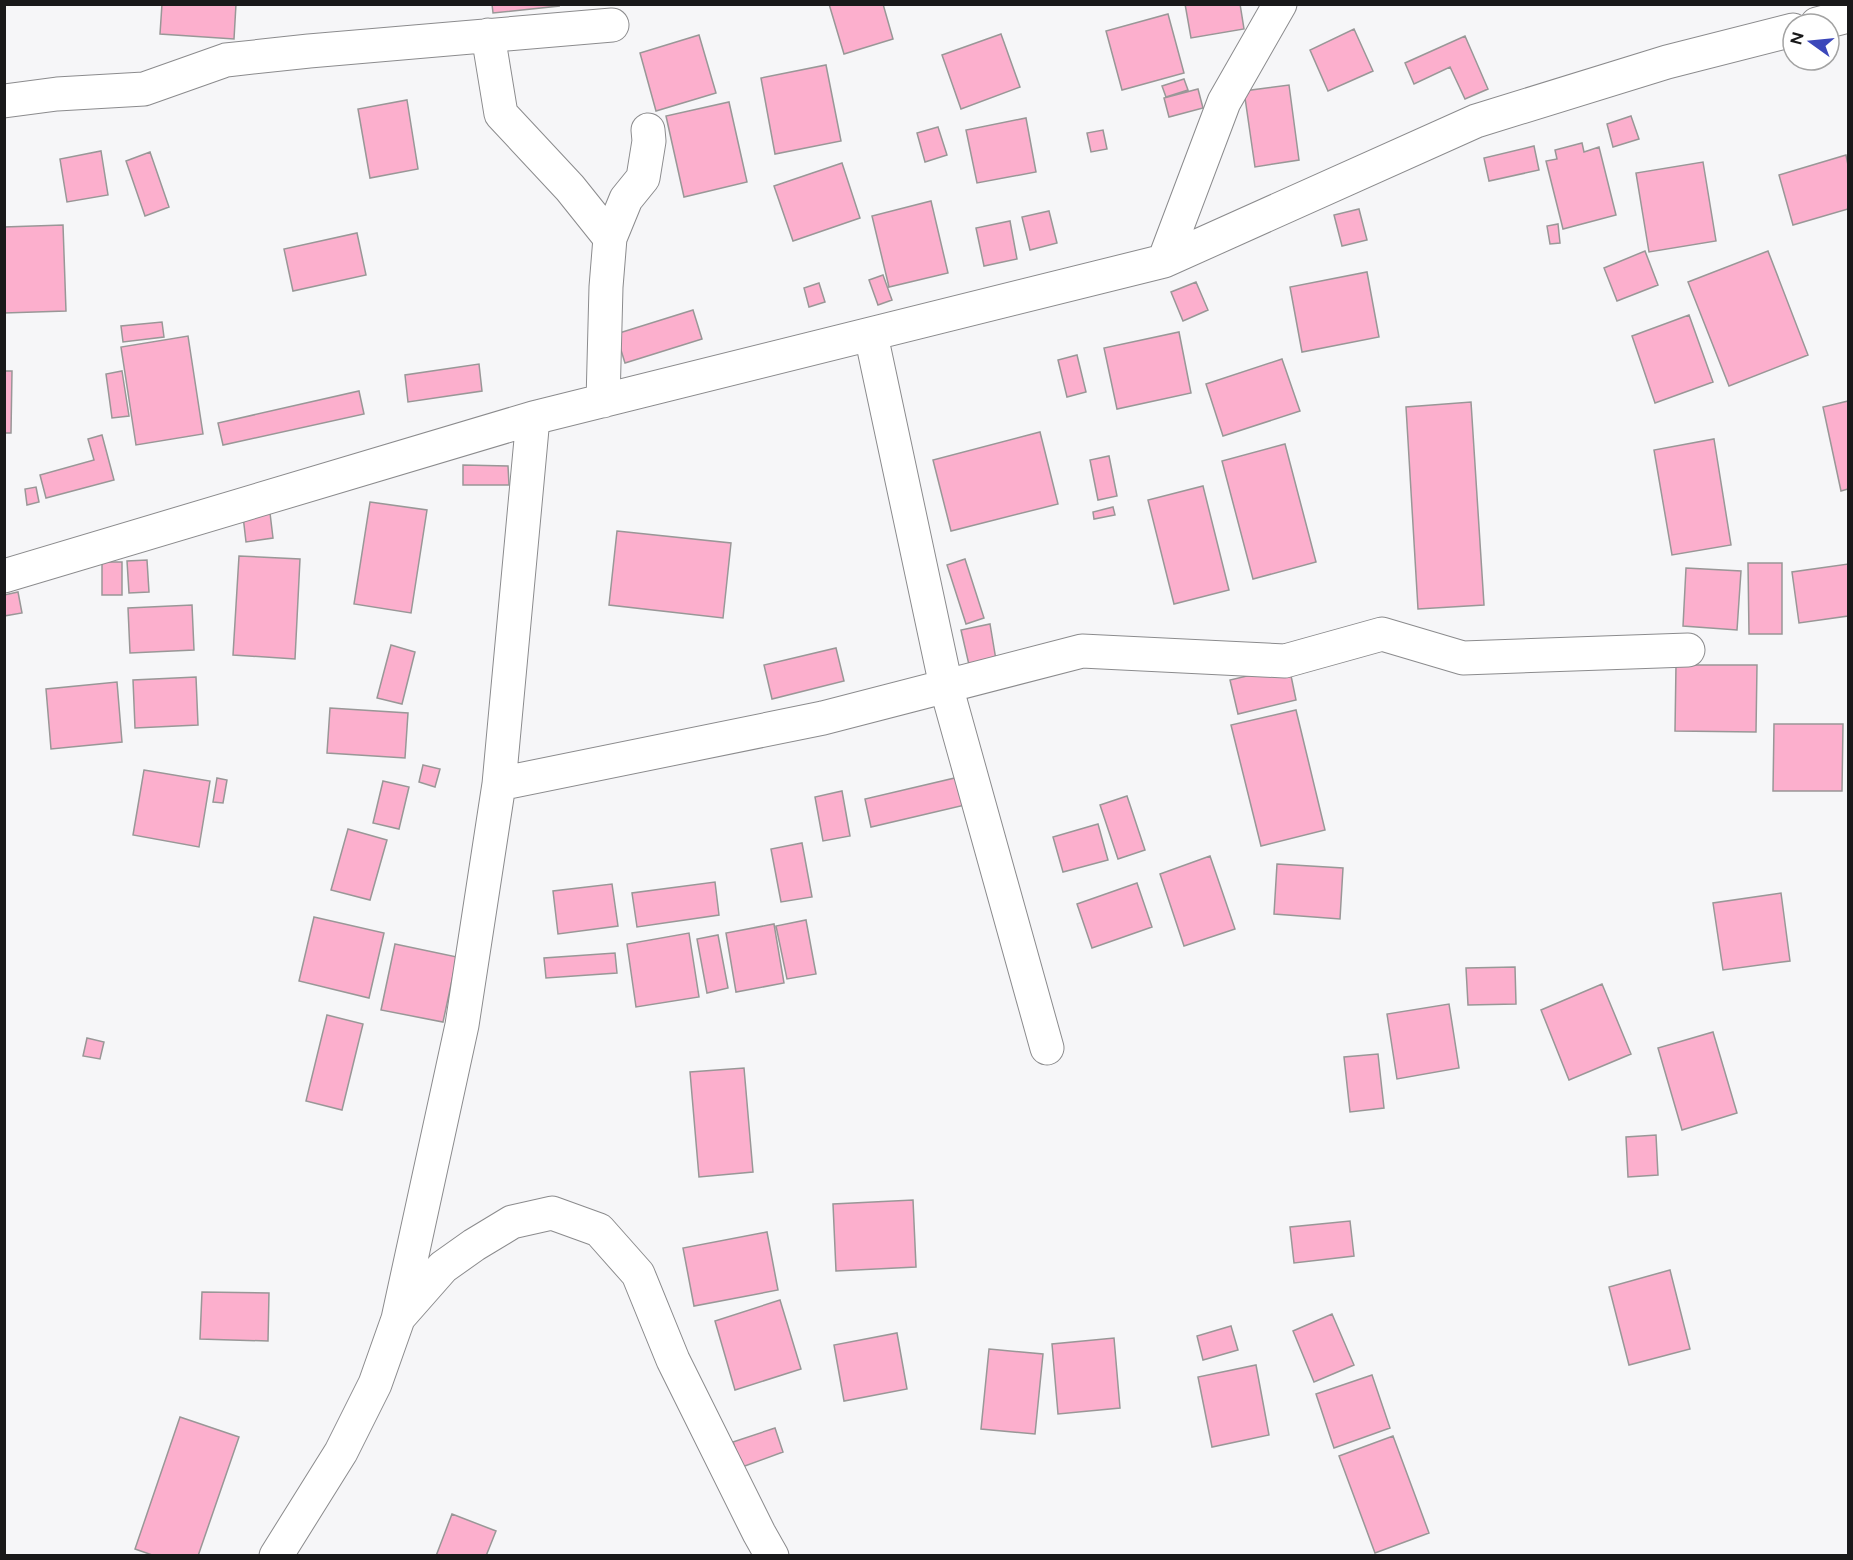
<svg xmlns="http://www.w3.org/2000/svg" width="1853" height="1560" font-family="Figtree,sans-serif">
  <rect width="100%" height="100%" fill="#f6f6f8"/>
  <!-- building -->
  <path fill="#fcafcd" stroke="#999797" stroke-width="1.5" d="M162,4h74l-2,35 -74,-5z
    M492,4h66l1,2 -66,7z
    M829,4h54l10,35 -49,15z
    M1185,4h55l4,25 -53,9z
    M1168,14l16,59 -62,17 -16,-59z
    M1354,29l19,42 -45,20 -18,-41z
    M1001,34l19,53 -59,22 -19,-54z
    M699,35l17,58 -60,18 -16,-58z
    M1465,36l23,53 -23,10 -15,-32 -36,17 -9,-21z
    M826,65l15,76 -66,13 -14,-76z
    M1184,79l4,11 -22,7 -4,-11z
    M1289,85l10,75 -44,7 -11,-76z
    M1198,89l5,19 -34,9 -5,-19z
    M407,100l11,69 -48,9 -12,-69z
    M729,102l18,80 -63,15 -18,-81z
    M1631,116l8,23 -26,8 -6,-23z
    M1026,118l10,54 -59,11 -11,-53z
    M938,127l9,28 -22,7 -8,-29z
    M1103,130l4,19 -16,3 -4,-19z
    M1582,143l2,9 15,-5 17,68 -53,14 -17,-68 11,-2 -2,-9z
    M1534,146l5,24 -50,11 -5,-23z
    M101,151l7,44 -41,7 -7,-43z
    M150,152l19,55 -24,9 -19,-55z
    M1846,155l2,10v44l-55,16 -14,-50z
    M1703,162l13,79 -67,11 -13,-79z
    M842,163l18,55 -67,23 -19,-55z
    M931,201l17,72 -59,14 -17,-71z
    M1359,209l8,31 -25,6 -8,-31z
    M1049,211l8,32 -27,7 -8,-33z
    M1010,221l7,38 -33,7 -8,-38z
    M1558,224l2,19 -10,1 -3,-18z
    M63,225l3,86 -62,2v-86z
    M357,233l9,42 -73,16 -9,-42z
    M1645,251l13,34 -41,16 -13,-33z
    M1768,251l40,104 -79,31 -41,-104z
    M1367,272l12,65 -77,15 -12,-65z
    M883,275l9,25 -14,5 -9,-25z
    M1196,282l12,28 -25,11 -12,-29z
    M819,283l6,19 -16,5 -5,-19z
    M693,310l9,29 -77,24 -9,-29z
    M1689,315l24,67 -58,21 -23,-67z
    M162,322l2,15 -41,5 -2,-16z
    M1179,332l12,61 -74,16 -13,-61z
    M188,336l15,98 -67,11 -15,-98z
    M1077,355l9,37 -19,5 -9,-37z
    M1282,359l18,52 -77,25 -17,-52z
    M479,364l3,27 -74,11 -3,-27z
    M4,371h8l-1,62h-7z
    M122,371l7,45 -17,2 -6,-44z
    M359,391l5,23 -141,31 -5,-22z
    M1848,401v88l-7,2 -18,-84z
    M1471,402l13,203 -66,4 -12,-202z
    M1040,432l18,72 -107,27 -18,-71z
    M102,435l12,45 -68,18 -6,-23 54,-15 -6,-21z
    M1714,439l17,106 -59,10 -18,-105z
    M1285,444l31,118 -63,17 -31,-118z
    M1109,456l8,40 -19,4 -8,-40z
    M463,465l45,1 1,19h-46z
    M1203,486l26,104 -55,14 -26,-104z
    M36,487l3,15 -12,3 -2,-16z
    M370,502l57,8 -16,103 -57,-9z
    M1113,507l2,8 -21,4 -1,-7z
    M270,513l3,25 -27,4 -3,-26z
    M617,531l114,12 -8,75 -114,-13z
    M239,556l61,3 -5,100 -62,-4z
    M965,559l19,59 -18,6 -19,-59z
    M147,560l2,32 -20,1 -2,-32z
    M102,562h20v33h-20z
    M1748,563h34v71h-33z
    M1848,564v52l-49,7 -7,-51z
    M1686,568l55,3 -4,59 -54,-4z
    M18,592l4,21 -18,3v-21z
    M192,605l2,45 -64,3 -2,-45z
    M990,624l6,36 -27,5 -8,-35z
    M391,645l24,7 -13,52 -25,-6z
    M836,648l8,33 -72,18 -8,-34z
    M1676,665h81l-1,67 -81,-1z
    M1289,666l7,34 -58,14 -8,-34z
    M196,677l2,48 -63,3 -2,-48z
    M117,682l5,60 -71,7 -5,-60z
    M330,708l78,5 -3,45 -78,-5z
    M1296,710l29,120 -64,16 -30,-121z
    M1774,724h69l-1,67h-69z
    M423,765l17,4 -5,18 -16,-5z
    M144,770l66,11 -11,66 -66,-12z
    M959,777l6,28 -94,22 -6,-28z
    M217,778l10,2 -4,23 -10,-1z
    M383,781l26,6 -10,42 -26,-6z
    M842,791l8,45 -27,5 -8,-44z
    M1127,796l18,54 -27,9 -18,-54z
    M1098,824l10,36 -45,12 -10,-35z
    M348,829l39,11 -17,60 -39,-10z
    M802,843l10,54 -31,5 -10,-53z
    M1210,856l25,73 -51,17 -24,-72z
    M1277,864l66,4 -3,51 -66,-5z
    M715,882l4,33 -82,12 -5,-34z
    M1137,883l15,44 -60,21 -15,-44z
    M612,884l6,42 -60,8 -5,-43z
    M1781,893l9,68 -67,9 -10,-67z
    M314,917l70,16 -15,65 -70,-17z
    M806,920l10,54 -29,5 -11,-53z
    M774,924l10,59 -48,9 -10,-59z
    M689,933l10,64 -63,10 -9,-63z
    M718,935l10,53 -21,5 -10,-54z
    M395,944l62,13 -14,65 -62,-12z
    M615,953l2,20 -71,5 -2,-20z
    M1515,967l1,37 -48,1 -2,-37z
    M1602,984l29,70 -62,26 -28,-70z
    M1449,1004l10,64 -62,11 -10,-65z
    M327,1015l36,9 -21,86 -36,-9z
    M1713,1032l24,81 -55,17 -24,-82z
    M87,1038l17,4 -4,17 -17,-3z
    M1378,1054l6,54 -34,4 -6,-55z
    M744,1068l9,104 -54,5 -9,-105z
    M1656,1135l2,40 -30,2 -2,-40z
    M913,1200l3,67 -80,4 -3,-67z
    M1350,1221l4,35 -60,7 -4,-36z
    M767,1232l11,58 -84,16 -11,-58z
    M1670,1270l20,79 -61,16 -20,-78z
    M202,1292l67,1 -1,48 -68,-2z
    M780,1300l21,69 -66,21 -20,-69z
    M1332,1314l22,51 -40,17 -21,-51z
    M1231,1326l7,24 -35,10 -6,-24z
    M897,1333l10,56 -63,12 -10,-56z
    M1114,1338l6,70 -62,6 -6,-70z
    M989,1349l54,5 -8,80 -54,-5z
    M1256,1365l13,70 -57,12 -14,-70z
    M1372,1375l18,53 -56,20 -18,-54z
    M180,1417l59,20 -41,119h-43l-20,-7z
    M775,1428l8,24 -41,15 -9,-25z
    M1393,1436l36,97 -54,20 -36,-97z
    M452,1514l44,17 -10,25h-50z"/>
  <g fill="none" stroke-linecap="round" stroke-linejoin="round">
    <defs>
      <path id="minor" d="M1817,24l31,-8
        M488,35l13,79 69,74 40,50 -4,49 -3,114
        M4,101l53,-7 87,-5 82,-29 83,-9 303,-26
        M610,238l16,-39 17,-21 6,-37 -1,-11
        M1164,261l60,-159 56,-98
        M871,335l75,351 101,362
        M4,576l529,-158 631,-157 312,-140 191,-59 126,-32
        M499,784l324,-66 259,-67 203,10 97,-27 81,24 225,-8
        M399,1317l44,-50 31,-22 38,-23 40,-9 47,17 39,44 35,86 86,173 13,23
        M276,1556l65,-104 34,-68 23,-65 64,-294 37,-241 34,-366"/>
    </defs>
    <!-- minor casing -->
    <use href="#minor" stroke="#8b8b8d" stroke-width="35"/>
    <!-- minor -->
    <use href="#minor" stroke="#fff" stroke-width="33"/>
  </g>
  <!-- border -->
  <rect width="1853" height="1560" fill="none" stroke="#19191a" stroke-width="12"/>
  <!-- north arrow -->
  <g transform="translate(1811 42) rotate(285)"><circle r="28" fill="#ffffff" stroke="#a3a3a3" stroke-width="1.5"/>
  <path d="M0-4.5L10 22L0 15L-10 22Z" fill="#3b47ba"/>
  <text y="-9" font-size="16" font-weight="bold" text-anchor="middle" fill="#19191a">N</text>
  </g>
</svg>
